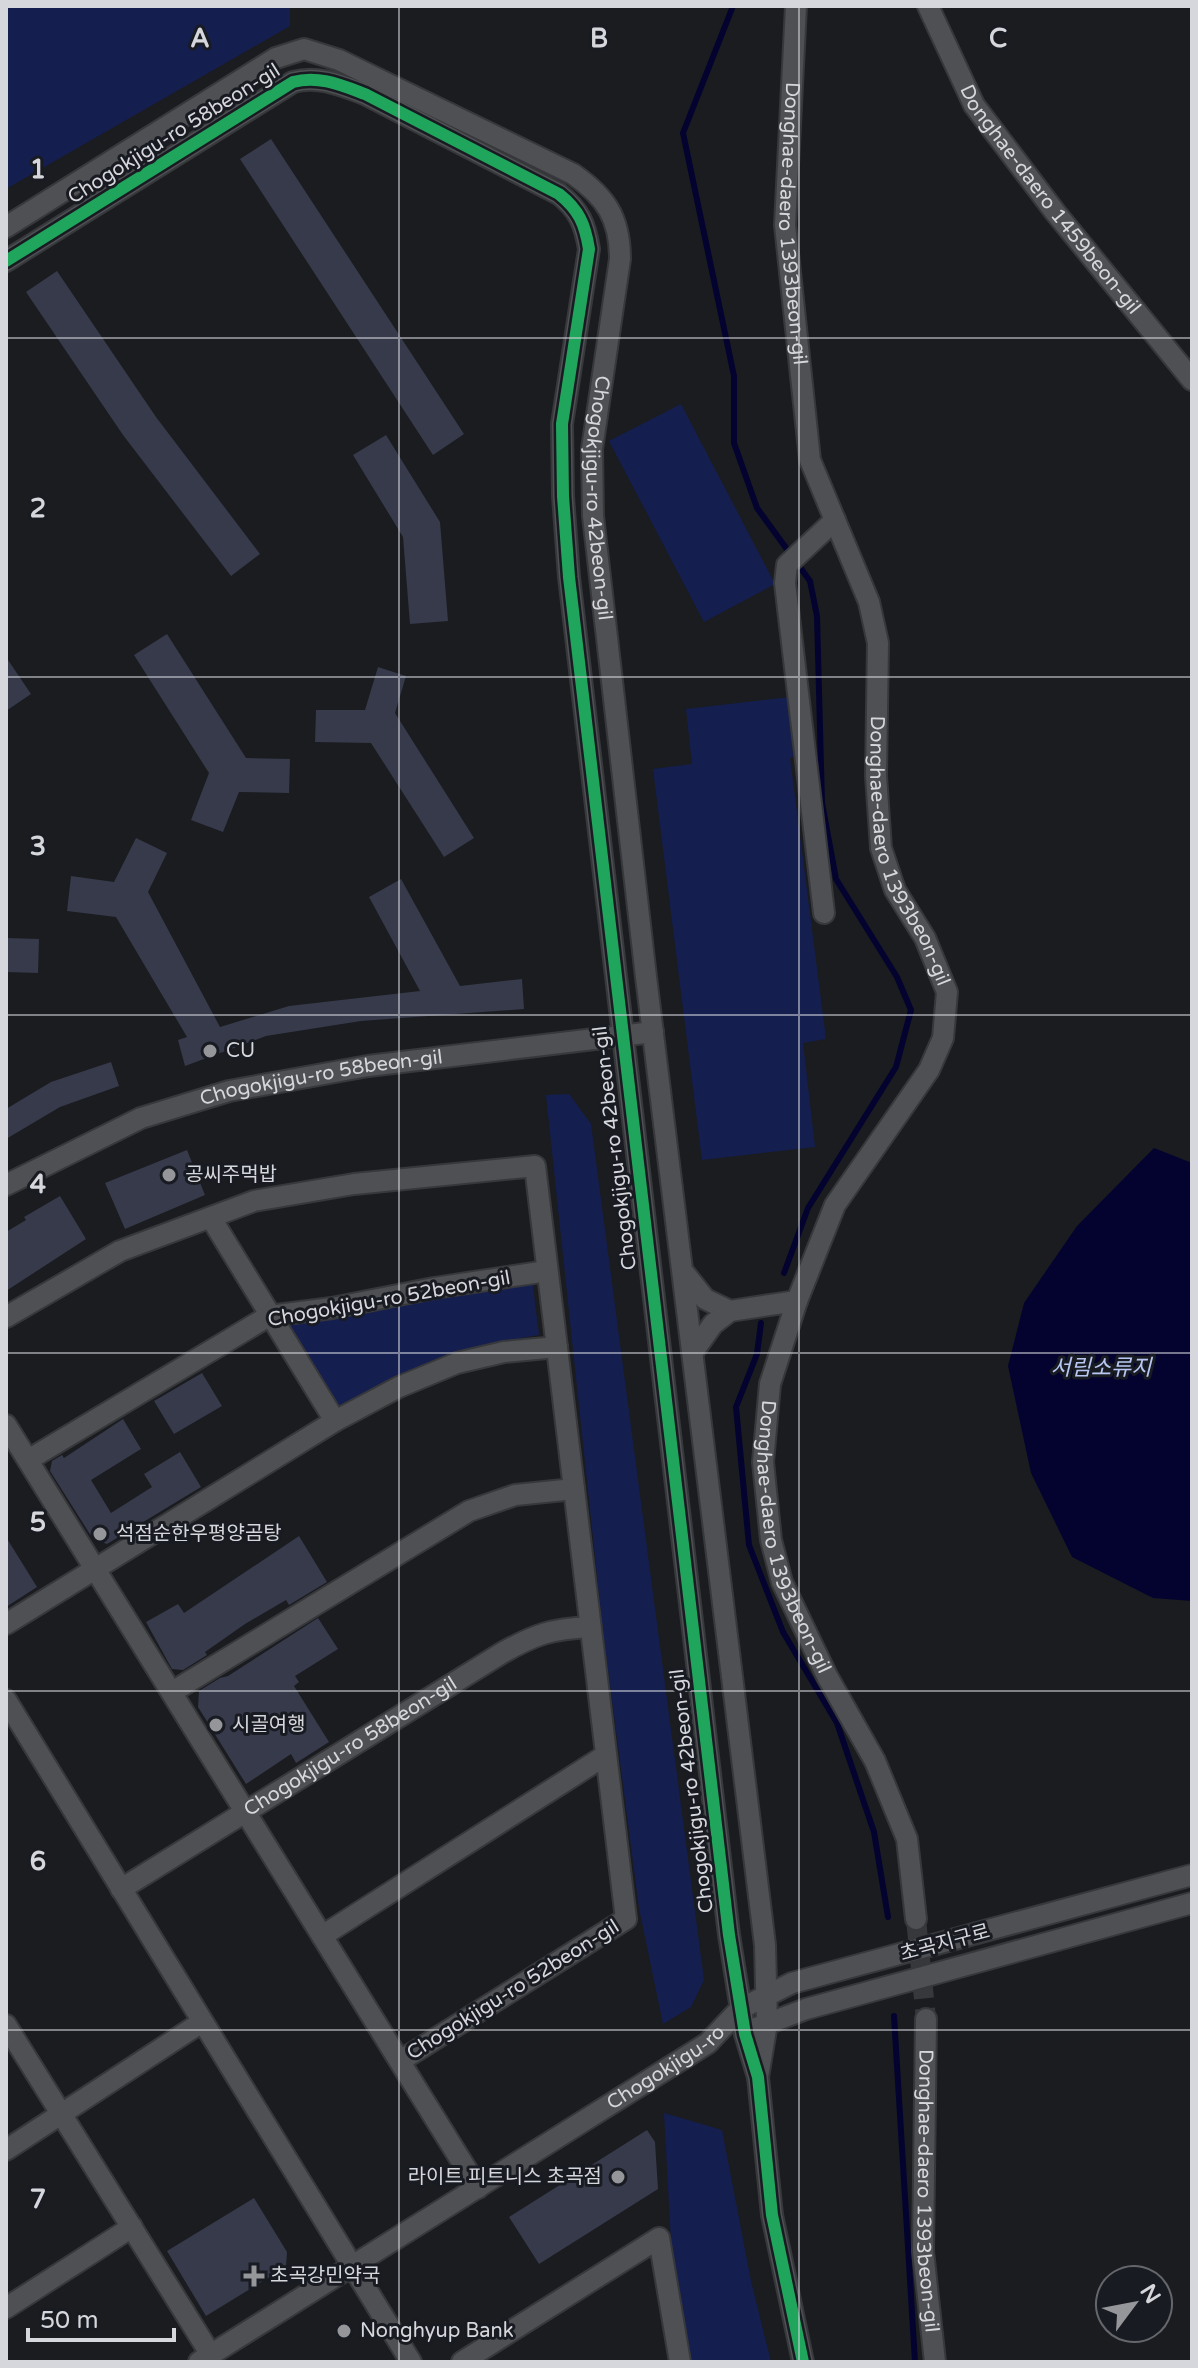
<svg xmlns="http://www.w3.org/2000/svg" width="1198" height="2368" font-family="'Varela Round','Noto Sans KR',sans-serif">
  <rect width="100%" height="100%" fill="#1b1c20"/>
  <!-- green -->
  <path fill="#141f50" d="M6,6h284v20l-284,163z
    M681,404l94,180 -71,38 -95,-181z
    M790,697l3,60 -3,1 36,281 -23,4 12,104 -113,13 -49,-391 39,-5 -6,-55z
    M569,1094l22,30 113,856 -13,27 -28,17 -24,-116 -37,-286 -56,-527z
    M532,1279l7,56c-75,11 -133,42 -200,74l-52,-85z
    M664,2113l58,17 29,151 20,81h-79l-21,-121z"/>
  <!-- water -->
  <path fill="#04032f" d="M1154,1148l38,15v438l-39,-3 -81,-41 -41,-84 -23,-107 16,-63 53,-77z"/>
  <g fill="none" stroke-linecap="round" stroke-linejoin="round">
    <!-- stream -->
    <path stroke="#04032f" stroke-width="6" d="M733,6l-50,127 51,243v67l23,65 53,73 7,35 5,187 14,76 61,98 14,33 -15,57 -88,141 -24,65
      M761,1323l-4,31 -21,53 13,138 34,87 54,91 37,109 14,85
      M894,2016l21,346"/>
  </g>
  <!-- building -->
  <path fill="#363a4a" d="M271,139l193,295 -31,21 -193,-296z
    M57,271l99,146 104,137 -29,22 -108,-141 -97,-143z
    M386,435l54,87 8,99 -38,3 -7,-87 -50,-82z
    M167,634l79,124 44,1 -1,34 -50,-1 -16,40 -32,-12 18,-47 -75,-118z
    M6,657l25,37 -25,17z
    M378,667l28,9 -11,37 79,125 -30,19 -73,-114 -56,-1 1,-32h49z
    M136,838l31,15 -19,39 72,135 69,-21 131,-15 -51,-94 32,-18 59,107 62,-7 2,30 -163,12 -95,15 -81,30 -7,-26 9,-3 -71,-120 -49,-6 4,-35 43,6z
    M6,938l33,1 -1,34 -32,-1z
    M111,1062l8,24 -59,21 -54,32v-30l45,-27z
    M187,1150l18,45 -80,34 -20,-46z
    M60,1196l26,43 -80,52v-59l20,-12 -2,-3z
    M202,1373l20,33 -48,28 -20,-33z
    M123,1419l18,30 -50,31 20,33 41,-26 -8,-13 36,-22 21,35 -94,57 -14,-5 -43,-68 2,-10 10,-6 2,3z
    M299,1536l28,46 -38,23 -3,-5 -41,24 -40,28 2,3 -24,15 -11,-1 -26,-47 32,-18 6,9z
    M6,1537l31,50 -31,20z
    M318,1618l20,31 -43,27 4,6 -5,4 35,56 -33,21 -5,-9 -45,30 -48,-77 1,-16 21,-13 8,-2z
    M647,2130l8,12 3,47 -119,75 -30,-47z
    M254,2198l33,54 -1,15 -80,49 -39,-65z"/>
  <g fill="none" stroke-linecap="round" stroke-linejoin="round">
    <!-- minor-tunnel -->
    <path stroke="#37383c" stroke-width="20" stroke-dasharray="20 10" stroke-linecap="butt" d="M916,1919l10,100"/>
    <defs>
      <g id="minor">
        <path id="s1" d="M796,6l-11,219 25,235 59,142 9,41 -2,133 5,72 14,42 30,48 22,54 -4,46 -14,32 -94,135 -38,96 -27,83 -7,78 8,78 11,42 45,94 48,85 32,78 9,80"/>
        <path id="s2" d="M928,6l46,99 81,107 137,168"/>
        <path id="s3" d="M6,227l270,-169 28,-9 35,11 234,114c33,23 47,44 47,85l-28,190 1,67 53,461 119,968 2,78 -9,54"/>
        <path d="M6,261l287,-179c25,-7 48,3 72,12l194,100c20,16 26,30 30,55l-27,175 1,72 6,81 160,1358 16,99 13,43 14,138 31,147"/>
        <path d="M824,913l-39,-330 2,-18 48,-45"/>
        <path id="s4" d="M6,1185l135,-67 88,-27 139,-25 285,-34"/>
        <path d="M211,1218l124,203"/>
        <path d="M685,1274l20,25 25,12"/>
        <path d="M6,1317l114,-66 134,-50 100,-17 181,-18 91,753 -226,142"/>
        <path d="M693,1352l20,-28 17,-13 67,-10"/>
        <path d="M6,1425l472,763"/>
        <path d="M28,1460l241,-144 63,-8 102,-20 113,-17"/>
        <path d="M6,1624l329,-203 64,-34 58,-24 47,-11 53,-5"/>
        <path d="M172,1692l297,-181 46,-16 59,-6"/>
        <path d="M6,1700l405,662"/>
        <path id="s5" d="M121,1889l381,-236c34,-19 49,-24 88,-26"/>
        <path d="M322,1936l284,-181"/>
        <path id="s6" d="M926,2019l-3,232 12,111"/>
        <path d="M6,2025l205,330"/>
        <path d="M756,2028l50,-19 386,-106"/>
        <path d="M6,2150l196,-128"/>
        <path d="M6,2308l126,-81"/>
        <path id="s7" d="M199,2362l509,-319 32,-34 52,-26 400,-108"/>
        <path d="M462,2362l197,-124 21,124"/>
      </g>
    </defs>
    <!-- minor casing -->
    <use href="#minor" stroke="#37383b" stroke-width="24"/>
    <!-- minor -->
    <use href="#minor" stroke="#4f5053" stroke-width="20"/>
    <defs>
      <path id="cycleway" d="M6,261l287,-179c25,-7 48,3 72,12l194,100c20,16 26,30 30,55l-27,175 1,72 6,81 160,1358 16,99 13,43 14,138 31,147"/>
    </defs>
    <!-- cycleway casing -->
    <use href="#cycleway" stroke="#191b22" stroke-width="17"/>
    <!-- cycleway -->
    <use href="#cycleway" stroke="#20a55d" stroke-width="12"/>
  </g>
  <!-- grid -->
  <path fill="none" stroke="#d5d7dc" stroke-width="2" stroke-opacity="0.55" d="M399,6v2356M799,6v2356M6,338h1186M6,677h1186M6,1015h1186M6,1353h1186M6,1691h1186M6,2030h1186"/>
  <!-- markers -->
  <g fill="#94969a" stroke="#191b22" stroke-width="3">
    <circle cx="210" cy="1051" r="8"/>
    <circle cx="169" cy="1175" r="8"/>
    <circle cx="100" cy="1534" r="8"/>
    <circle cx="216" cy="1725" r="8"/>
    <circle cx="618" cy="2177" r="8"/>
    <path d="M250 2264h8v8h8v8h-8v8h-8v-8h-8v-8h8z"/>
    <circle cx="344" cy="2331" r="8"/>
  </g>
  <g text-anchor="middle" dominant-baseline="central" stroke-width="6" stroke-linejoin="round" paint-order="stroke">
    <!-- street labels -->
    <g font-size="20" fill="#d5d7dc" stroke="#191b22">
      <text transform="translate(174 134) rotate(-32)">Chogokjigu-ro 58beon-gil</text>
      <text stroke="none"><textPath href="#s2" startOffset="230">Donghae-daero 1459beon-gil</textPath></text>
      <text stroke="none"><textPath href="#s1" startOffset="218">Donghae-daero 1393beon-gil</textPath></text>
      <text stroke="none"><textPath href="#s3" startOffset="988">Chogokjigu-ro 42beon-gil</textPath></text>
      <text stroke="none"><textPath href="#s1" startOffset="866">Donghae-daero 1393beon-gil</textPath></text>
      <text stroke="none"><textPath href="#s4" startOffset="336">Chogokjigu-ro 58beon-gil</textPath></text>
      <text transform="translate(615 1148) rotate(-97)">Chogokjigu-ro 42beon-gil</text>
      <text transform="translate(389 1299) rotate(-10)">Chogokjigu-ro 52beon-gil</text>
      <text stroke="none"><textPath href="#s1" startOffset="1610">Donghae-daero 1393beon-gil</textPath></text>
      <text stroke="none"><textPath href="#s5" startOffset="270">Chogokjigu-ro 58beon-gil</textPath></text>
      <text transform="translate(692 1791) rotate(-97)">Chogokjigu-ro 42beon-gil</text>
      <text transform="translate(945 1943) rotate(-15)">초곡지구로</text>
      <text transform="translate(513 1990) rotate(-32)">Chogokjigu-ro 52beon-gil</text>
      <text stroke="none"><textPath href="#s7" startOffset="552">Chogokjigu-ro</textPath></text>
      <text stroke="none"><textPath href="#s6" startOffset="172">Donghae-daero 1393beon-gil</textPath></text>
    </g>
    <!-- poi labels -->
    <g font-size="20" fill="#d5d7dc" stroke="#191b22" text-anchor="start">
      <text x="226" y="1051">CU</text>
      <text x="185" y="1175">공씨주먹밥</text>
      <text x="116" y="1534">석점순한우평양곰탕</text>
      <text x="232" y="1725">시골여행</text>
      <text x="602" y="2177" text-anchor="end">라이트 피트니스 초곡점</text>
      <text x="270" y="2276">초곡강민약국</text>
      <text x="360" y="2331">Nonghyup Bank</text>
    </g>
    <!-- water labels -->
    <g font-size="22" font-style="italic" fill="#b7c7f2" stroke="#191b22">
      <text x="1101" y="1368">서림소류지</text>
    </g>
  </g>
  <g font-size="26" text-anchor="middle" font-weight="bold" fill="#d5d7dc" stroke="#191b22" stroke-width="6" stroke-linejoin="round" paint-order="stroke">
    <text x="200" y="47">A</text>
    <text x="599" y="47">B</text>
    <text x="998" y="47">C</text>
    <text x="38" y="178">1</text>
    <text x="38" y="517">2</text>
    <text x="38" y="855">3</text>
    <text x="38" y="1193">4</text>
    <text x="38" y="1531">5</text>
    <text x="38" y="1870">6</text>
    <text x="38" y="2208">7</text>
  </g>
  <!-- border -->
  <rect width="1198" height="2368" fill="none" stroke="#d5d7dc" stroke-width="16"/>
  <!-- north arrow -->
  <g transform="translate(1134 2304) rotate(58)"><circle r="38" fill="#191b22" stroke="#64666c" stroke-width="2"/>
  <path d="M0-6L14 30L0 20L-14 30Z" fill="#94969a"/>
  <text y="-12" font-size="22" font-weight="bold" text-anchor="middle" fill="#d5d7dc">N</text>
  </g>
  <!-- scale -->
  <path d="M28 2328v12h146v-12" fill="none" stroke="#d5d7dc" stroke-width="4"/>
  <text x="40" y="2328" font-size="24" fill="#d5d7dc" stroke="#191b22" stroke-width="6" paint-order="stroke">50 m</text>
</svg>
